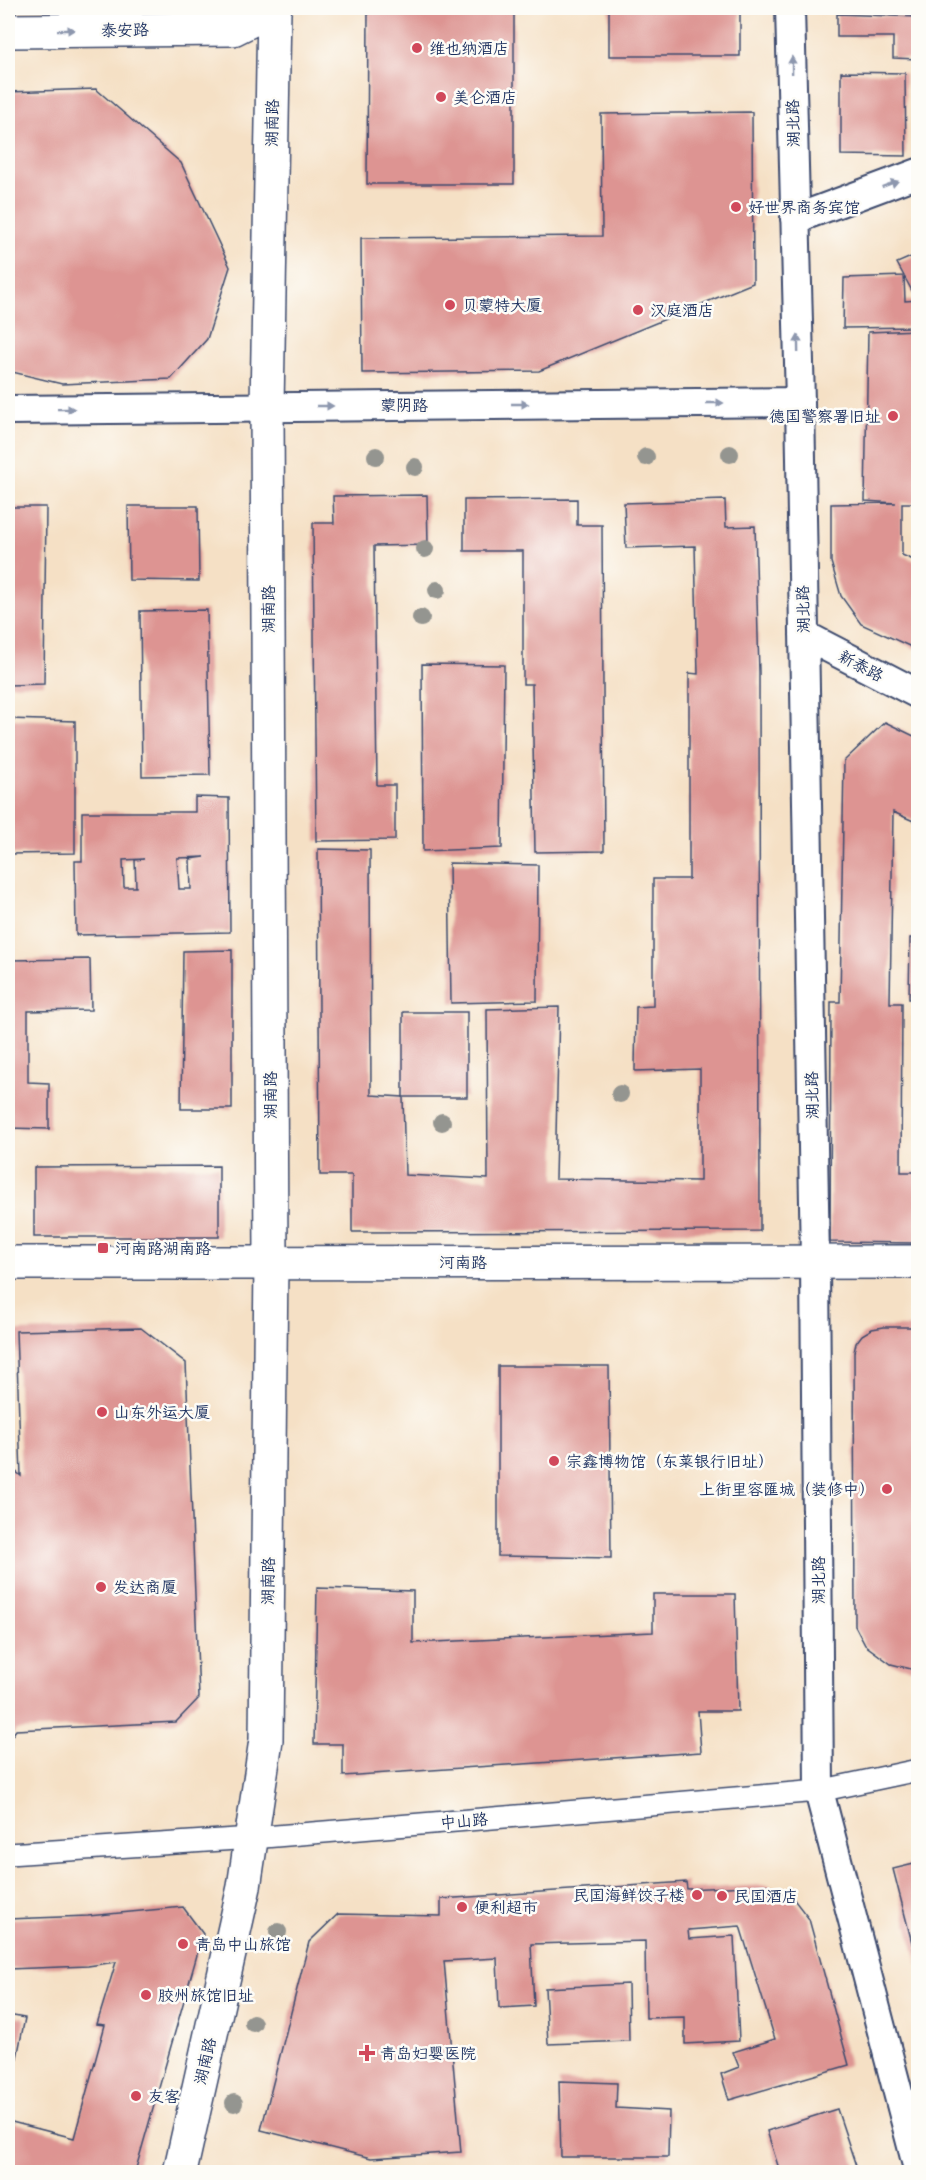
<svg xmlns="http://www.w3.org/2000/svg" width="926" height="2180" font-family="'Shantell Sans','LXGW WenKai TC',sans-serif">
  <rect width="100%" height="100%" fill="#fdfcf7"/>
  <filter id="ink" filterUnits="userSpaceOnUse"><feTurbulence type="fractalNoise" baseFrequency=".0167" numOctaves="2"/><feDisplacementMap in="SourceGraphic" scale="12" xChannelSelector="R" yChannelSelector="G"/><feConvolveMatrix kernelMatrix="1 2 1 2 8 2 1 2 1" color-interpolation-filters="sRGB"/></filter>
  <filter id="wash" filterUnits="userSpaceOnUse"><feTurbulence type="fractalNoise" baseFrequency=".008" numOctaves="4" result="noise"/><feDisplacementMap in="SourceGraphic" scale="24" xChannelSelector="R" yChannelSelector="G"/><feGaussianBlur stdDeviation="1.35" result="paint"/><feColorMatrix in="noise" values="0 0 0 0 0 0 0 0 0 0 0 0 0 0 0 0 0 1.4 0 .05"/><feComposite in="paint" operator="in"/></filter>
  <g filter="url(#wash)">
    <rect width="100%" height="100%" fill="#f5e0c5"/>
    <g id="blocks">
      <!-- building -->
      <path fill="#dd9492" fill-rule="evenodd" d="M368,8h146v176h-147z
        M609,8h131v48h-131z
        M837,14l81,3v42l-25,-1v-21h-56z
        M841,72l64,1 1,83 -65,-1z
        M96,89l85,74 49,104 -23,72 -36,40 -109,5 -54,-13v-279z
        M752,112l1,171 -214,88 -177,2 -1,-135 241,-2 -1,-122z
        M918,254v45l-1,1 -13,-24 1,25 13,-1v27l-75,1 1,-50 60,-2 -7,-13z
        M918,330v173h-16v52l16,7v88l-57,-26 -20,-28 -10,-34v-58l65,-1 -31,-2 3,-169z
        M427,495l1,50 -54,1 3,239h18v55l-79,1 -3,-318h21l-1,-27z
        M577,499v26h25l2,326 -69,1 -3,-168h-9v-133h-59v-51z
        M725,500l1,27 29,-1 4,146 1,559 -408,1v-57h-32l-2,-326 52,1 1,245 32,2 2,78 83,4 -1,-170 72,-2 -4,172 145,2v-112l-65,2 1,-64 17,-1v-127h36v-206l9,1 -3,-128 -69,2 -2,-45z
        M128,506h70l1,75 -70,-1z
        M8,507h38l-2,177 -36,1z
        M207,610l3,165 -68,1 -2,-165z
        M422,664l82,1 -2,183 -79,3z
        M8,719l67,2v132l-67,1z
        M885,722l33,16v85l-25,-11 -3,191h12l-1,169h17v71l-88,-1 1,-240h9l4,-241z
        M195,797l34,1 1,134 -154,3 -1,-74h7v-49h113zM205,857l-15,2 1,30h-12l-2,-31zM144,859l-9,1 1,27h-12l-1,-27z
        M449,863l89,2 -1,136 -86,2z
        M910,938h8v61h-9z
        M232,950v159h-51l2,-158z
        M90,959l1,51 -63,1v71l21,1v46l-41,-1v-168z
        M403,1012h64v85h-64z
        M219,1166v71h-185v-70z
        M884,1327h34v342l-3,1 -24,-6 -26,-19 -10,-19 -1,-274 2,-9 6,-8 10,-6z
        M141,1328l45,35 13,335 -23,24 -160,8 -8,11v-276l13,11 -5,-145z
        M498,1366h111l2,192 -113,-2z
        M317,1588l96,3v52l240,-11v-38h82l3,117h-40l3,41 -358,24v-32h-29z
        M918,1863v103l-25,-97z
        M686,1882l1,7 80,-4 25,12 17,22 40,146 -120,35 -8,-26 18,-7 -6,-15 42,-13 -35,-113 -52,4 1,9 45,-3 5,105 -54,3v-27l-39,1 -1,-77 -114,3 3,62 -35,2 -2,-50 -53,3 17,191 -90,6 -110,-28 48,-188 29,-28 103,2v-17z
        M183,1907l20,27 -68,238h-127v-51l66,17 31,-113 -8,-1 19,-62 -28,4 -80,3v-50l80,-3z
        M628,1984l1,57 -81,3 -3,-56z
        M8,2015l17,3 -16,79h-1z
        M559,2081l58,2 -1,25 53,3 -1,46h-107z
        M837,2109l21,63h-78l-13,-41z"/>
    </g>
  </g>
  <g filter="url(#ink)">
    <use href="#blocks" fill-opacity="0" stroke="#3c4a6d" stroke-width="1.5"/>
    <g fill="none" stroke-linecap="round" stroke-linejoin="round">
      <defs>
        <path id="pedestrian" d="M8,1854l244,-16 567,-47 99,-21"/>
        <path id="minor" d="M790,8l10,394 15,859 4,530 99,378
          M795,219l123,-46
          M8,410l792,-8
          M804,635l114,59"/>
        <path id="tertiary" d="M8,31l225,-2 42,-21
          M8,1263l910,-1
          M180,2172l64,-285 22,-147 5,-478 -4,-856 7,-397"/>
      </defs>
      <!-- pedestrian casing -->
      <use href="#pedestrian" stroke="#3c4a6d" stroke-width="24"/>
      <!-- minor casing -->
      <use href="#minor" stroke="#3c4a6d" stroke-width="32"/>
      <!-- tertiary casing -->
      <use href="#tertiary" stroke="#3c4a6d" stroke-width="36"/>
      <!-- pedestrian -->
      <use href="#pedestrian" stroke="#fff" stroke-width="21"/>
      <!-- minor -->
      <use href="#minor" stroke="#fff" stroke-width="28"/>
      <!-- tertiary -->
      <use href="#tertiary" stroke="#fff" stroke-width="33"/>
    </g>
    <!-- trees -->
    <g fill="#949590">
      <circle cx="730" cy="454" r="9"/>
      <circle cx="376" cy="456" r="9"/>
      <circle cx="646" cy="457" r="9"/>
      <circle cx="415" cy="467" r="9"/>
      <circle cx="425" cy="549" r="9"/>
      <circle cx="437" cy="590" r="9"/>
      <circle cx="421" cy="618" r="9"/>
      <circle cx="620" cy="1094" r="9"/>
      <circle cx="442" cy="1122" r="9"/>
      <circle cx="278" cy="1932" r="9"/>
      <circle cx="253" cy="2023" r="9"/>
      <circle cx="234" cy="2103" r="9"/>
    </g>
    <!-- one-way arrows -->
    <defs><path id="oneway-solid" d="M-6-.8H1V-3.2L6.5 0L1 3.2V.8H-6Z" transform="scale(1.5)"/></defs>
    <g fill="#8d97ae">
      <use href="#oneway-solid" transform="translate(66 30) rotate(-1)"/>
      <use href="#oneway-solid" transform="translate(792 65) rotate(-91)"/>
      <use href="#oneway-solid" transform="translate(890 184) rotate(-20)"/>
      <use href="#oneway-solid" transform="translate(798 344) rotate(-91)"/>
      <use href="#oneway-solid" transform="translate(715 403)"/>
      <use href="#oneway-solid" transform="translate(520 404)"/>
      <use href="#oneway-solid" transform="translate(325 406)"/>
      <use href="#oneway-solid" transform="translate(66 409) rotate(-1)"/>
    </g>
  </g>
  <!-- markers -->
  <g fill="#d1495b" stroke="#fdfcf7" stroke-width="2">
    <circle cx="417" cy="48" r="6"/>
    <circle cx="441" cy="97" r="6"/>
    <circle cx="736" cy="207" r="6"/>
    <circle cx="450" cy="305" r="6"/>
    <circle cx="638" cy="310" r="6"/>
    <circle cx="893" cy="416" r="6"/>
    <rect x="97" y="1242" width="12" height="12" rx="3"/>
    <circle cx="102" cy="1412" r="6"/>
    <circle cx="554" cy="1461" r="6"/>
    <circle cx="887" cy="1489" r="6"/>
    <circle cx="101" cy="1587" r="6"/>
    <circle cx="697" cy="1895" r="6"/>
    <circle cx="722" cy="1896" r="6"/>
    <circle cx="462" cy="1907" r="6"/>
    <circle cx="183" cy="1944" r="6"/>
    <circle cx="146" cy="1995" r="6"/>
    <path d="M364 2044h6v6h6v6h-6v6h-6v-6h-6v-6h6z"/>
    <circle cx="136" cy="2096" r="6"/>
  </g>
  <g text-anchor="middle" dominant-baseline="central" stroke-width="5" stroke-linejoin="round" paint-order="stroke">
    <!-- street labels -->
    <g font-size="16" fill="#1b2f5e" stroke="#fdfcf7">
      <text transform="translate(125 30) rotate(-1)">泰安路</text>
      <text transform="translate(272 123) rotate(-89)">湖南路</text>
      <text transform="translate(793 123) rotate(-91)">湖北路</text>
      <text x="404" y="405">蒙阴路</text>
      <text transform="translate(268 609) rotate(-90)">湖南路</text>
      <text transform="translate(803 609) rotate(-91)">湖北路</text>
      <text transform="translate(861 666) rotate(28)">新泰路</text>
      <text transform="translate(270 1095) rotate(-90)">湖南路</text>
      <text transform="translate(812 1095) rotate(-91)">湖北路</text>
      <text x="463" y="1262">河南路</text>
      <text transform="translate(818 1580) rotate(-90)">湖北路</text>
      <text transform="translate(268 1581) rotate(-89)">湖南路</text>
      <text transform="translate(464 1821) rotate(-5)">中山路</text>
      <text transform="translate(205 2061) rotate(-77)">湖南路</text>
    </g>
    <!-- poi labels -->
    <g font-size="16" fill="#1b2f5e" stroke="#fdfcf7" text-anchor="start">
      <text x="429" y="48">维也纳酒店</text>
      <text x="453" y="97">美仑酒店</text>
      <text x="748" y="207">好世界商务宾馆</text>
      <text x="462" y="305">贝蒙特大厦</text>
      <text x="650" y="310">汉庭酒店</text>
      <text x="881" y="416" text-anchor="end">德国警察署旧址</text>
      <text x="115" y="1248">河南路湖南路</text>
      <text x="114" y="1412">山东外运大厦</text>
      <text x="566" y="1461">宗鑫博物馆（东莱银行旧址）</text>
      <text x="875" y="1489" text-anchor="end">上街里容匯城（装修中）</text>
      <text x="113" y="1587">发达商厦</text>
      <text x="685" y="1895" text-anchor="end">民国海鲜饺子楼</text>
      <text x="734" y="1896">民国酒店</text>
      <text x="474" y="1907">便利超市</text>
      <text x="195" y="1944">青岛中山旅馆</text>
      <text x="158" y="1995">胶州旅馆旧址</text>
      <text x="380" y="2053">青岛妇婴医院</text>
      <text x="148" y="2096">友客</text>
    </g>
  </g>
  <!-- margin -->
  <rect width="926" height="2180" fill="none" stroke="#fdfcf7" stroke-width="30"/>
</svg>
